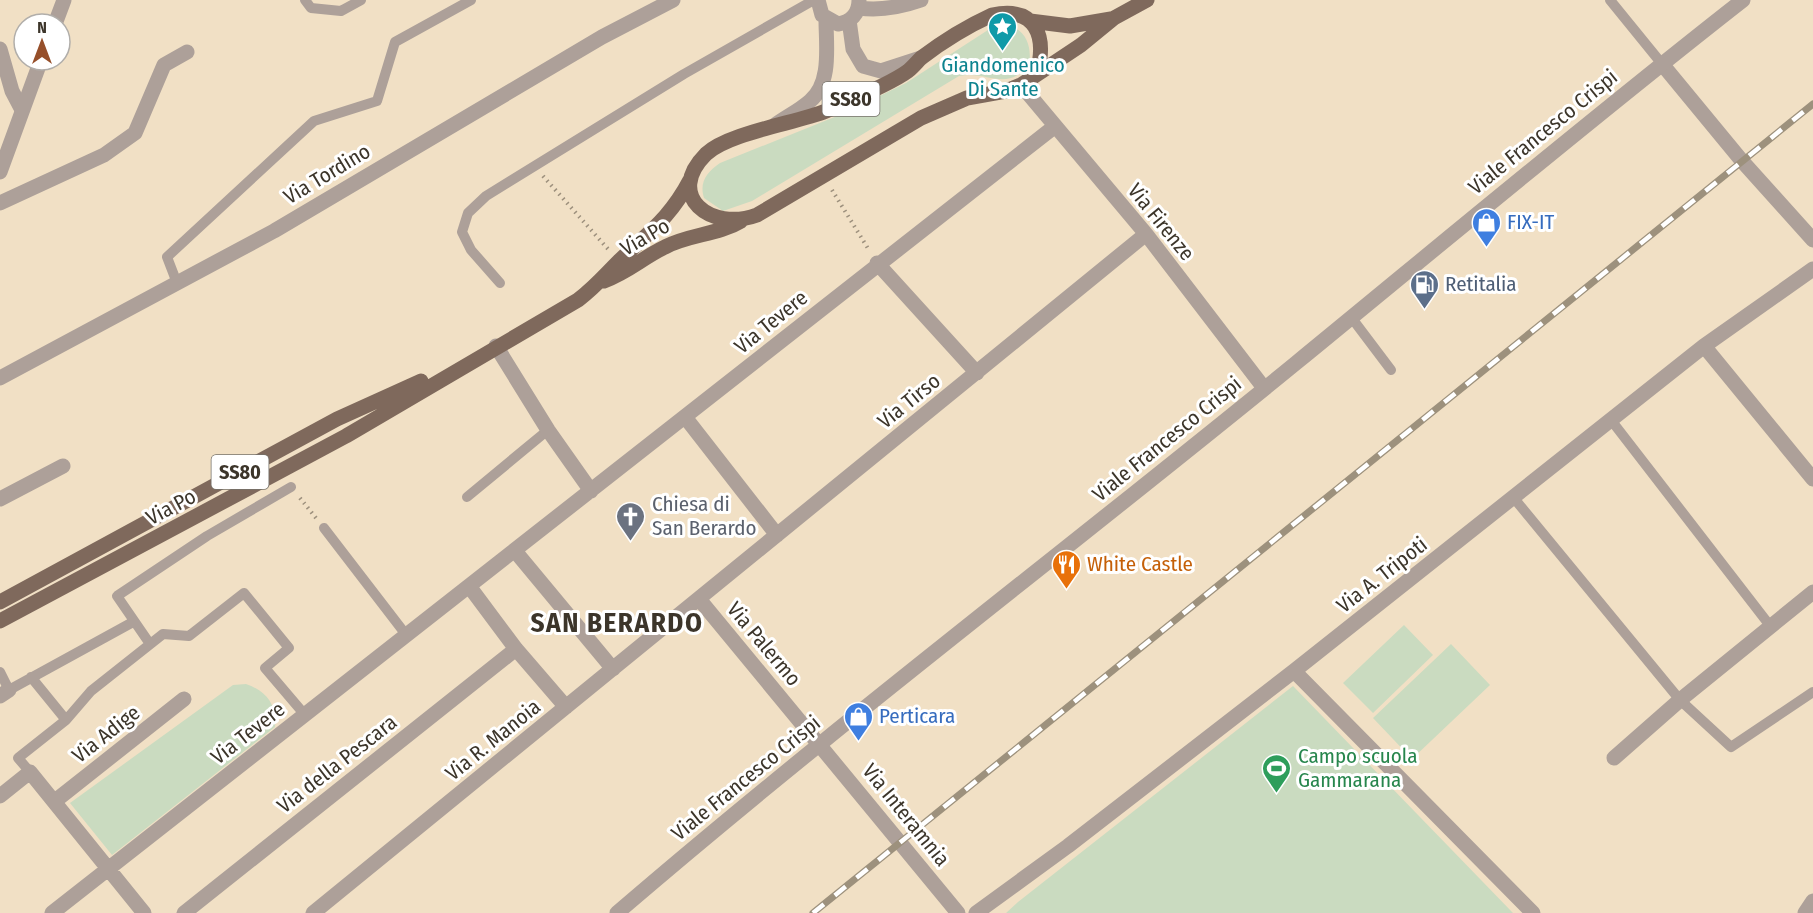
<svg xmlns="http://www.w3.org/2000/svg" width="1813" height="913" font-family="'Fira Sans Condensed',sans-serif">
  <rect width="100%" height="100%" fill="#f1e0c5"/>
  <!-- green -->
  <path fill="#cadbc0" d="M1010,26c17,5 22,22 19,39 -25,28 -40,5 -70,11l-207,125 -29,10 -19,-13c-5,-16 3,-26 16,-35l127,-51 59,-29 82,-53z
    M1404,625l29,30 -60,58 -30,-30z
    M1451,644l39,41 -78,74 -39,-41z
    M246,684c20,7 31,20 29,43l-163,128 -42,-52 163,-118z
    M1293,686l220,227h-507l12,-11z"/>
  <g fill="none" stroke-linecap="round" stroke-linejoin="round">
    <!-- path -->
    <path stroke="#9d907d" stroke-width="4" stroke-dasharray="1.5 4.5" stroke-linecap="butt" d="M543,176l65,73
      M832,190l37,60
      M300,498l16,20"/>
    <!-- service -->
    <path stroke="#ada099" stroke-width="10" d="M305,0l6,8 30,3 20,-11
      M1610,0l52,64
      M177,283l-10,-26 147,-136 63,-20 18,-59 76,-42
      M500,283l-29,-33 -9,-18 6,-19 18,-17 198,-122 130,-74
      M1351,317l40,53
      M1611,420l160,207
      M467,497l81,-67
      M1513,497l167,203 51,47 82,-55
      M324,528l83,108
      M150,644l-33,-48 90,-60 84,-49
      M0,672l9,18 124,-68
      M31,677l35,43
      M30,772l-12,-14 48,-38 25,-29 72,-57 26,2 55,-43 45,55 -24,20 40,47"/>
    <!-- minor -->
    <path stroke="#ada099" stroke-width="15" d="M818,0l4,15 16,9c13,-2 21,-10 21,-24
      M859,8c21,3 42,-1 62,-8
      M849,20l4,29 10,17 18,5 40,-13
      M0,49l12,42 10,19
      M1662,64l80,97 71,79
      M1021,85l125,149 118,154
      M775,125c11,-8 25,-15 35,-24 22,-18 16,-56 16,-81
      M0,203l104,-48 31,-22 29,-68 23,-13
      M877,263l100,110
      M496,346l52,84 43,61
      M1704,346l109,133
      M0,378l274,-147 328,-194 71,-37
      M685,417l92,118
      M0,499l63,-33
      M515,551l98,118
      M469,586l47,63 50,58
      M699,599l259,314
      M1294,671l239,242
      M0,696l9,-6
      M1614,758l66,-58 133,-108
      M0,796l30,-24 114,141
      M55,801l129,-102
      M52,913l1002,-786
      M184,913l332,-264
      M313,913l833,-679
      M976,913l92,-67 226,-175 410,-325 109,-77
      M1805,913l8,-12"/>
    <!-- tertiary -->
    <path stroke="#ada099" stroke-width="15" d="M55,24l9,-24
      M0,172l41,-112
      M617,913c221,-190 454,-366 679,-550 149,-122 296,-245 447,-363"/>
    <!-- primary -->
    <path stroke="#7f695c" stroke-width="15" d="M1030,21l40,5 41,-7
      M1037,73c10,-37 -1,-67 -45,-58 -24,11 -50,27 -71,43 -4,4 -8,9 -13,13 -19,14 -59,30 -82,40 -30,12 -98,22 -120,43 -42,42 5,78 51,61l164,-97 46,-20 39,-7 15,-6 60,-40 33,-27 33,-18
      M604,281c26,-10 38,-23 61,-34 25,-13 53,-12 76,-26
      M0,602l337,-183 84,-38
      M0,621l346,-185 232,-136c18,-14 26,-24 41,-39 30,-29 51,-43 71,-81"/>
    <defs>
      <path id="rail" d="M813,913l1000,-809"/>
    </defs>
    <!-- rail casing -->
    <use href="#rail" stroke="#9d917d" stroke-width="7"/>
    <!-- rail -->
    <use href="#rail" stroke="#fff" stroke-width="4.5" stroke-dasharray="14" stroke-linecap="butt"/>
  </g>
  <!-- icons -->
  <defs>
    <symbol id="sight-pin" viewBox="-11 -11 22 30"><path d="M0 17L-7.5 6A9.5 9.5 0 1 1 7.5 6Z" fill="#0f9aa8" stroke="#fff"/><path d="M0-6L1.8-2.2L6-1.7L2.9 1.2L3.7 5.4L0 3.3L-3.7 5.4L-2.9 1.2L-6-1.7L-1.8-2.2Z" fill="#fff"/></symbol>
    <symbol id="shop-pin" viewBox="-11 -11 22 30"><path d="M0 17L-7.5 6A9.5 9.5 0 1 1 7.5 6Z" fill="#3f7fe0" stroke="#fff"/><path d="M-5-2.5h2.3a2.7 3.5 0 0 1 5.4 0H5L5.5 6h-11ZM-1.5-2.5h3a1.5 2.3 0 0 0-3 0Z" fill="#fff"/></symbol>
    <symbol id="fuel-pin" viewBox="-11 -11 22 30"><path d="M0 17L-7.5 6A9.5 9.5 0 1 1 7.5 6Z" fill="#5c6f8a" stroke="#fff"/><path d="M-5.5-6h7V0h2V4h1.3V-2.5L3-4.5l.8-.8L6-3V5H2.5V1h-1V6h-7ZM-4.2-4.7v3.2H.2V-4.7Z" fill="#fff"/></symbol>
    <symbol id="church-pin" viewBox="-11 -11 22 30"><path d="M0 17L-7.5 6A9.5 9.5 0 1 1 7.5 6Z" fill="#6b7280" stroke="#fff"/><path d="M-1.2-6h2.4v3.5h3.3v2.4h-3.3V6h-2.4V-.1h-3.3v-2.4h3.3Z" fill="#fff"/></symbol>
    <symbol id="restaurant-pin" viewBox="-11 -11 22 30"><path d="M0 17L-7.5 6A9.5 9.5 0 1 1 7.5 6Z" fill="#e8710a" stroke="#fff"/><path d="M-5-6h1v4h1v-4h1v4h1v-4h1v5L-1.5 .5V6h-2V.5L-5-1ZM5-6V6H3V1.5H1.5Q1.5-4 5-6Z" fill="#fff"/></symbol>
    <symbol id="stadium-pin" viewBox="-11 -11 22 30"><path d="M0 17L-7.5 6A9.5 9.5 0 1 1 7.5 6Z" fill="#2e9e5b" stroke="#fff"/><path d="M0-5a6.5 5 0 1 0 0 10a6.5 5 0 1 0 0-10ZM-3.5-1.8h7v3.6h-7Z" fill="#fff"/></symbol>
  </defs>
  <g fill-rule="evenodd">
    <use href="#sight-pin" x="986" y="10" width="33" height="45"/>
    <use href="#shop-pin" x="1470" y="206" width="33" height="45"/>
    <use href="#fuel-pin" x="1408" y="268" width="33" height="45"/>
    <use href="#church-pin" x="614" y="500" width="33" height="45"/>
    <use href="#restaurant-pin" x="1050" y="548" width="33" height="45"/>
    <use href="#shop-pin" x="842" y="700" width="33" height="45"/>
    <use href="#stadium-pin" x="1260" y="752" width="33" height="45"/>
  </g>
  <g text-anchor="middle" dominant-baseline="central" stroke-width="6" stroke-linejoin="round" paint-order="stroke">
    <!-- shield labels -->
    <g fill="#fff" stroke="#76726a" stroke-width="1.5">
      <rect x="822.5" y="82" width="57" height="34" rx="4.5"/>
      <rect x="211.5" y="455" width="57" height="34" rx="4.5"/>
    </g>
    <g font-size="20" font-weight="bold" fill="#3c352a">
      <text x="851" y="99">SS80</text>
      <text x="240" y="472">SS80</text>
    </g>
    <!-- culture labels -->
    <g font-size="21" fill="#0d838f" stroke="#fff">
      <text x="1003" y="65">Giandomenico<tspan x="1003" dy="24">Di Sante</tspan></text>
    </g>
    <!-- street labels -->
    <g font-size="21" fill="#3c352a" stroke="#fff">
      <text transform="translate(1543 132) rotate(-39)">Viale Francesco Crispi</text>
      <text transform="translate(327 174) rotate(-31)">Via Tordino</text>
      <text transform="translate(1161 222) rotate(51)">Via Firenze</text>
      <text transform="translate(645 237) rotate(-30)">Via Po</text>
      <text transform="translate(771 322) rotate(-39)">Via Tevere</text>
      <text transform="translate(909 401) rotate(-39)">Via Tirso</text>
      <text transform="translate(1167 439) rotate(-39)">Viale Francesco Crispi</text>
      <text transform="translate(171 507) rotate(-28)">Via Po</text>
      <text transform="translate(1382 575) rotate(-38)">Via A. Tripoti</text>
      <text transform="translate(764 644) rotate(50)">Via Palermo</text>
      <text transform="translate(248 733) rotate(-38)">Via Tevere</text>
      <text transform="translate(106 734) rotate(-38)">Via Adige</text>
      <text transform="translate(493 740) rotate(-39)">Via R. Manoia</text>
      <text transform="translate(337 764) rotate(-38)">Via della Pescara</text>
      <text transform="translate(746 778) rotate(-39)">Viale Francesco Crispi</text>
      <text transform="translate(906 815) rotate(51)">Via Interamnia</text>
    </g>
    <!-- shop labels -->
    <g font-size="21" fill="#366cbe" stroke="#fff" text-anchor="start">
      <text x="1507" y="222">FIX-IT</text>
      <text x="879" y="716">Perticara</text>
    </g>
    <!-- service labels -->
    <g font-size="21" fill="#4e5e75" stroke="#fff" text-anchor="start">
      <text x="1445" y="284">Retitalia</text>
    </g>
    <!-- worship labels -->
    <g font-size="21" fill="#5b616d" stroke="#fff" text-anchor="start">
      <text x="652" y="504">Chiesa di<tspan x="652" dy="24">San Berardo</tspan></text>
    </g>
    <!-- food labels -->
    <g font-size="21" fill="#c56008" stroke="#fff" text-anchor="start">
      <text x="1087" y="564">White Castle</text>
    </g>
    <!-- leisure labels -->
    <g font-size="21" fill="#27864d" stroke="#fff" text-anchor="start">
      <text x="1298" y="756">Campo scuola<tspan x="1298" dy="24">Gammarana</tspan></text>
    </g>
    <!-- district labels -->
    <g font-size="27" font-weight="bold" letter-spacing="1.5" fill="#3c352a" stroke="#fff">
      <text x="617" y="623">SAN BERARDO</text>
    </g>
  </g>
  <!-- north arrow -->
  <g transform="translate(42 42)"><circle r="28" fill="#ffffff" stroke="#b1aeaa" stroke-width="1.5"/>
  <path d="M0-4.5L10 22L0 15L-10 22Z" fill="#964f2a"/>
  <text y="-9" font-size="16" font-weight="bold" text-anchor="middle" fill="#3c352a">N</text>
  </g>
</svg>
